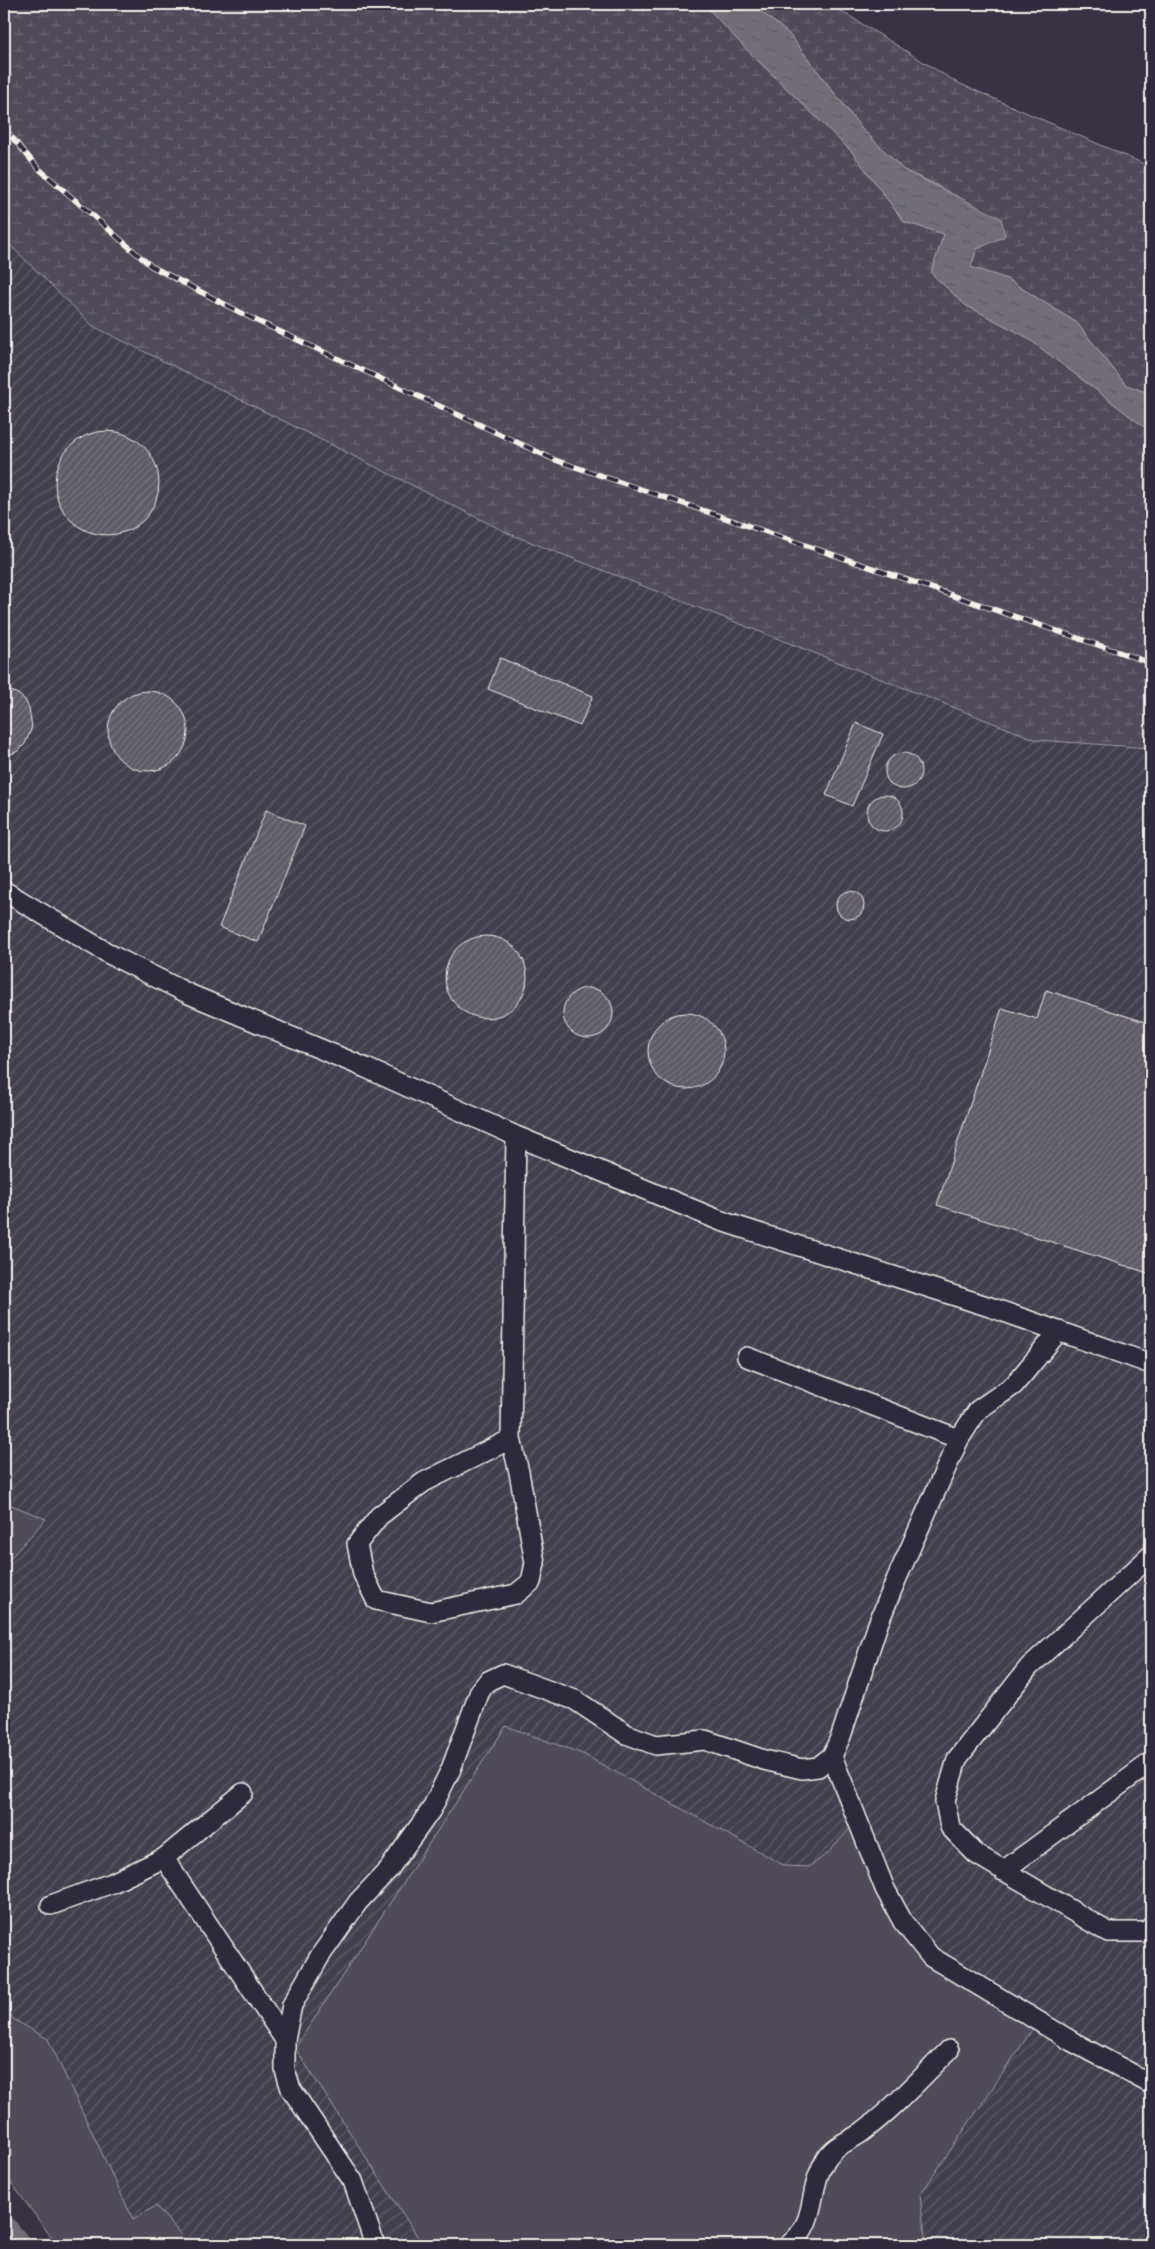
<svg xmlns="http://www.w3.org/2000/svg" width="1155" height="2249" font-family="Pangolin,sans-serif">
  <defs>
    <pattern id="industrial-furrows" width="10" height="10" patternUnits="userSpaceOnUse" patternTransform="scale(1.25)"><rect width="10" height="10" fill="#433f4e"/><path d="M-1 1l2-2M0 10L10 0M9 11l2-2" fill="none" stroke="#5f5b68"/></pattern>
    <pattern id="wetland-marsh" width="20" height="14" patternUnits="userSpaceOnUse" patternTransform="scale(1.25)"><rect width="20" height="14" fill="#504b59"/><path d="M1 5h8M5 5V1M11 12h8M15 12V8" fill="none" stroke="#6a6571"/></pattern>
    <pattern id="water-ripples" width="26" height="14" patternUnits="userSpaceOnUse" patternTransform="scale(1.25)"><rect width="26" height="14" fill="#726e77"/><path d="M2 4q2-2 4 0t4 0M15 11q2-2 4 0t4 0" fill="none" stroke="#5b595c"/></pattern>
    <pattern id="building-hatch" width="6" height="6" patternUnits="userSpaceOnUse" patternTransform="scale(1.25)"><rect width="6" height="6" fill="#5f5c67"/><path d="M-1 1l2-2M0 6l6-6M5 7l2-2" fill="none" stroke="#77747d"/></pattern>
  </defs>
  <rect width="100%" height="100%" fill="#373244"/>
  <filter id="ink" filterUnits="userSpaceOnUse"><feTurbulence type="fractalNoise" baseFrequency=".02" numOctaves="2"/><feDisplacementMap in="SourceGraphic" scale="10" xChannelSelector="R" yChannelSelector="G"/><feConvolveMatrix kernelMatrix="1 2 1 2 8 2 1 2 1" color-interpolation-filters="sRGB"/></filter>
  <g filter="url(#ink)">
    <!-- industrial -->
    <path fill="url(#industrial-furrows)" d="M4,239l89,87 417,208 527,206 114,8v1497h-1077l-70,-137z"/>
    <!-- green -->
    <path fill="#504b59" stroke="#a29ea0" d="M4,1502l42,17 -42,46z
      M506,1726l77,28 202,112 24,1 19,-14 24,-27 73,138 109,63 -114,168 6,50h-503l-128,-197z
      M4,2002l9,17 35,20 85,180 23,-13 34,39h-133l-53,-72z"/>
    <!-- wetland -->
    <path fill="url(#wetland-marsh)" stroke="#a29ea0" d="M4,4h700l40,43 109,106 51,69 40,12 -13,39 34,32 60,31 126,96v316l-114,-8 -527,-206 -417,-208 -89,-87z
      M752,4h78l126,78 195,85v227l-25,-9 -49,-62 -70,-44 -37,-12 7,-18 28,-13 -68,-51 -33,-15 -42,-41 -73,-95z"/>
    <!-- water -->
    <path fill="url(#water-ripples)" stroke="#a6a2a4" d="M704,4h48l37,30 73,95 42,41 97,48 4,18 -28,13 -6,18 36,12 70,44 49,62 25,9v38l-126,-96 -60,-31 -34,-32 13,-39 -40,-12 -51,-69 -109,-106z"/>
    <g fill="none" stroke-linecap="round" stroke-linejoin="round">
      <!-- river -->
      <path stroke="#726e77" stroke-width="32" d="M4,2233l10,12"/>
    </g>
    <!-- building -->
    <path fill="url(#building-hatch)" stroke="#f4f1e8" d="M55 483a52 52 0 1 1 104 0a52 52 0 1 1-104 0Z
      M500,658l93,38 -13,30 -92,-37z
      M4,688l14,6 7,6 4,8 3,19 -7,17 -7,7 -14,6z
      M108 731a40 40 0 1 1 80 0a40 40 0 1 1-80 0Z
      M856,723l27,11 -31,72 -26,-11z
      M885 771a18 18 0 1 1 36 0a18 18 0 1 1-36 0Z
      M867 813a18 18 0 1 1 36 0a18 18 0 1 1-36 0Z
      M266,810l39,16 -47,116 -39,-15z
      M836 905a14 14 0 1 1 28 0a14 14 0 1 1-28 0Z
      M445 977a41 41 0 1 1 82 0a41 41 0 1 1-82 0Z
      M563 1013a25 25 0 1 1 50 0a25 25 0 1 1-50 0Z
      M1046,990l105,34v250l-214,-69 65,-197 35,11z
      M648 1051a38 38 0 1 1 76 0a38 38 0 1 1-76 0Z"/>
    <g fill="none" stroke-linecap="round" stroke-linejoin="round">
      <defs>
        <path id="minor" d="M4,891l107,64 78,39 177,74 150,68 205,85 272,87 158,56
          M747,1357l212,82
          M511,1439l-87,43 -45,34 -22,28 6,30 13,26 55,12 85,-18 15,-12 4,-19 -16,-91 -8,-33 5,-303
          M1151,1555l-122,112 -72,92 -12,42 5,26 26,27 132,78h38l5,-5
          M832,1756l53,133 18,33 28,35 142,85 78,42
          M164,1858l79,-65
          M1003,1871l148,-109
          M51,1905l61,-22 52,-25 121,182
          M375,2245l-22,-64 -62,-92 -6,-19v-30l7,-35 28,-49 38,-54 31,-33 42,-59 20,-41 29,-78 8,-10 15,-7 72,26 51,34 30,11 49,-5 59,20 38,9 16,-2 14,-11 9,-20 37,-112 18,-44 63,-141 19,-29 36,-25 45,-54
          M789,2245c30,-24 18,-56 37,-86 9,-15 23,-17 36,-27 32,-24 59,-54 87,-82"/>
      </defs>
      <!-- minor casing -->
      <use href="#minor" stroke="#f4f1e8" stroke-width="22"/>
      <!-- minor -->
      <use href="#minor" stroke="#2f2a3d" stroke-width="19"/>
      <defs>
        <path id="rail" d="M4,128l34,40 113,98 104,54 300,140 596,203"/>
      </defs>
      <!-- rail casing -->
      <use href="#rail" stroke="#f4f1e8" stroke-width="5.5"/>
      <!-- rail -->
      <use href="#rail" stroke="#2f2a3d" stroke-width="4" stroke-dasharray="11" stroke-linecap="butt"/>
    </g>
  </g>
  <!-- margin -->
  <rect width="1155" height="2249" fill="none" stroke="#2f2a3d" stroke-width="20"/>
  <rect x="10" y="10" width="1135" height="2229" fill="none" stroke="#f4f1e8" stroke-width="2" filter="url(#ink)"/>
</svg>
